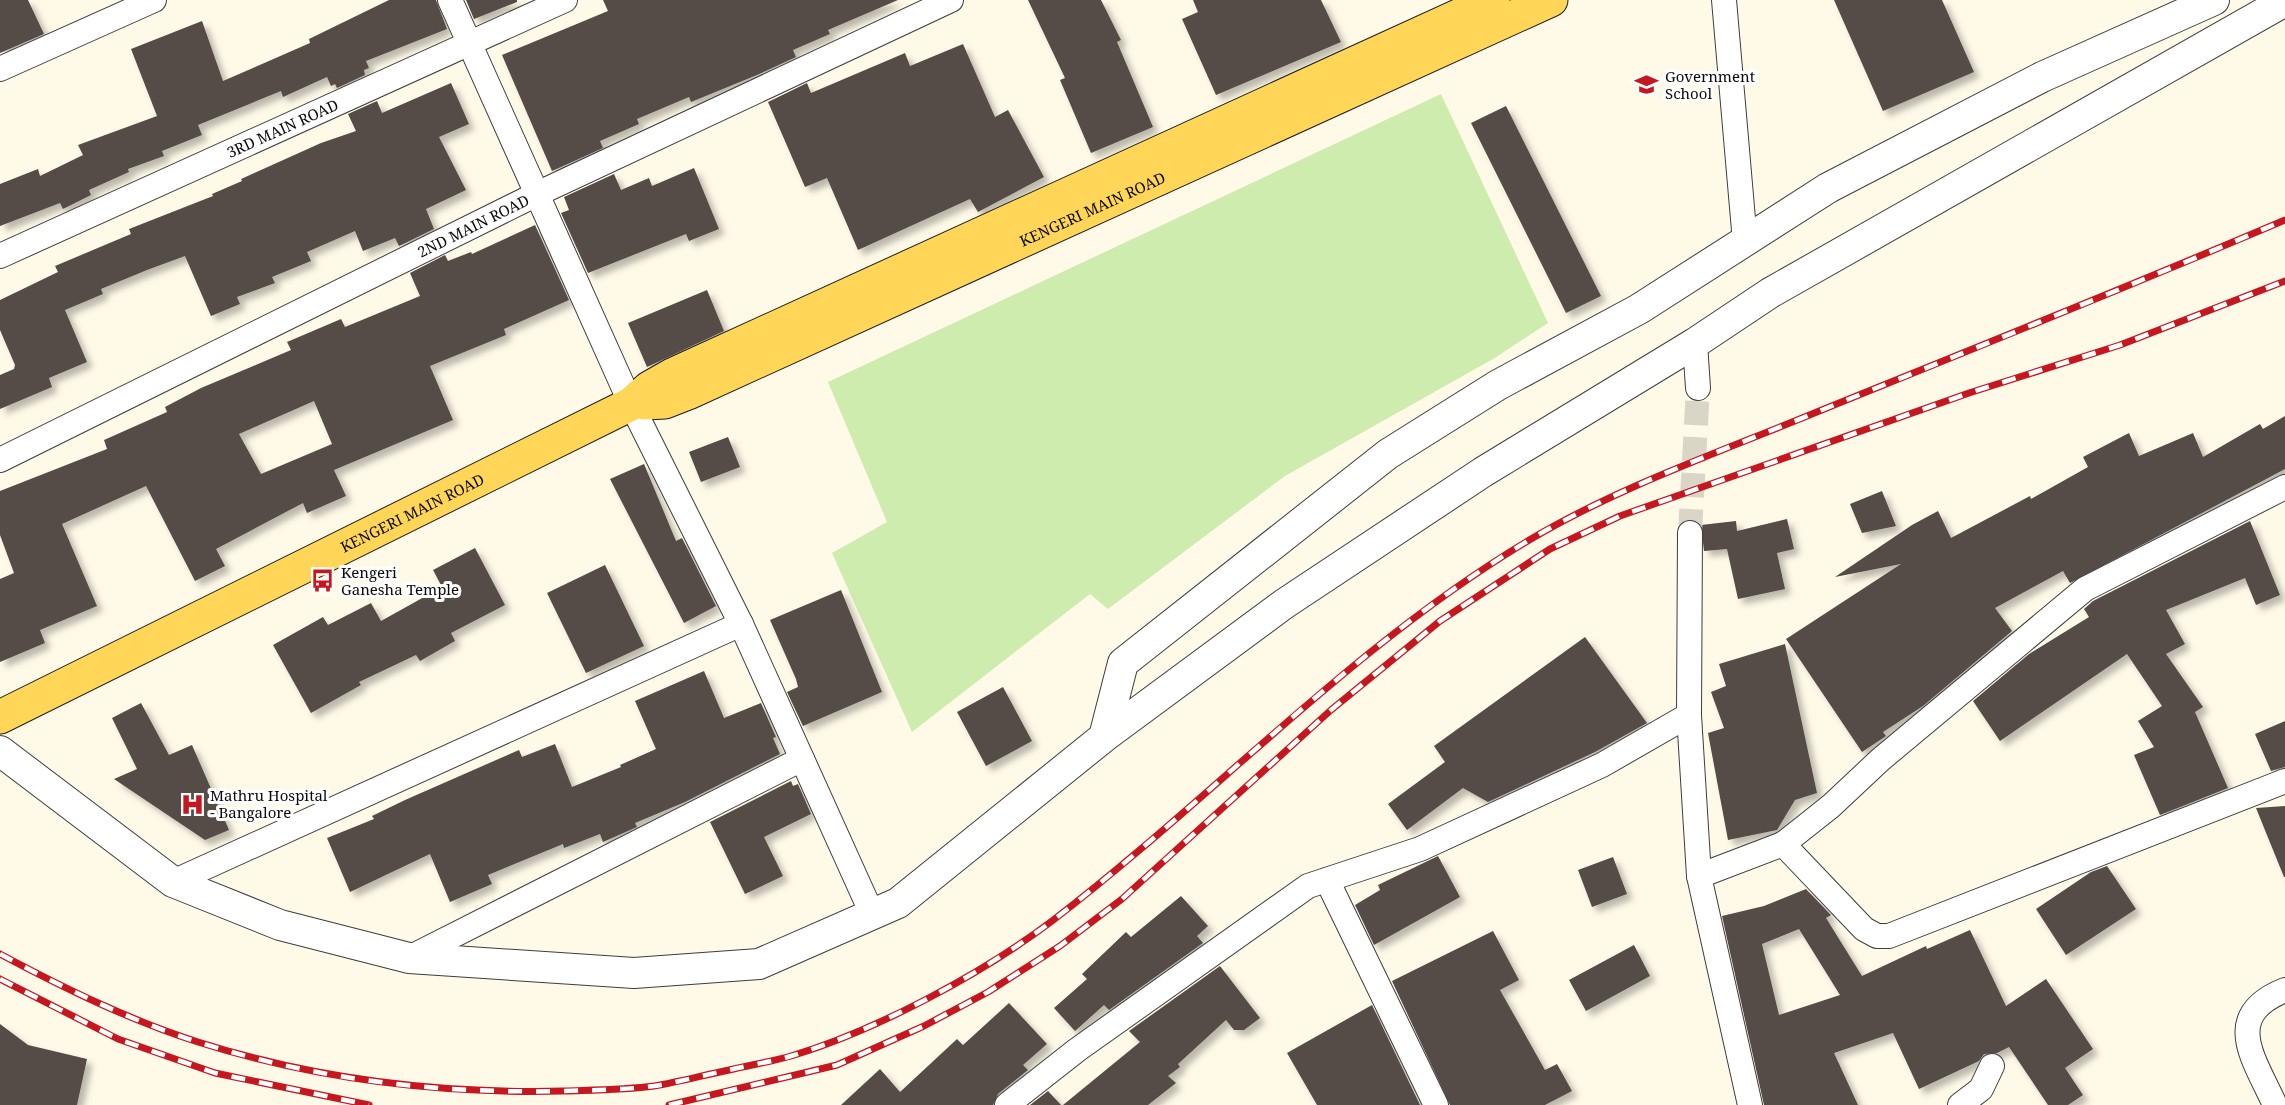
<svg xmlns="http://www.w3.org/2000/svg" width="2285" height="1105" font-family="'Noto Serif',serif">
  <defs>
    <filter id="shadow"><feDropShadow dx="5.5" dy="5.5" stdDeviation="3" flood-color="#0004"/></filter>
  </defs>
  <rect width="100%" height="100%" fill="#fffae8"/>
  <!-- green -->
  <path fill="#ceecae" d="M1441,94l107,229 -55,36 -208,117 -177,133 -18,-15 -178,138 -80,-179 55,-31 -59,-140z"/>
  <!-- building -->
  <path fill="#544b46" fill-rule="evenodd" filter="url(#shadow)" d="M0,0h28l16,34 -44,19z
    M389,0h47l11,29 -81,32 3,7 -5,2 1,5 -28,13 -2,-4 -4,2 -4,-9 -44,20 -2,-6 -83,34 4,10 -40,16 2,5 -36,13 1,3 -40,18 2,5 -28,14 -3,-6 -60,23v-42l38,-15 2,7 43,-21 -5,-10 79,-29 -26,-67 71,-28 21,60 87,-38 -1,-4z
    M466,0h51v2l-43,17z
    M603,0h295l-70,30 2,4 -37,16 3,7 -39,18 -66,27 -2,-5 -52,22 2,5 -39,17 3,7 -51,23 -50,-116 106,-44z
    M1028,0h73l20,40 -4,2 36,85 -62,26 -31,-73 5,-2z
    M1193,0h128l20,42 -125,53 -34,-76 16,-7z
    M1834,0h108l32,72 -91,39z
    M963,44l32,73 13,-7 36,67 -66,35 -8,-13 -112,51 -31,-72 -22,9 -37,-85 39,-19 4,10 94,-40 5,13z
    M451,83l18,41 -30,13 27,53 -40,19 8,20 -35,17 -4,-8 -32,13 -8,-20 -48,21 4,9 -39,16 3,6 -38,14 3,7 -29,12 -26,-60 -38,14 -46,19 2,5 -38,16 22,52 -38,16 3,9 -52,22v-34l14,-6 1,-4 -15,-35v-30l58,-28 -3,-6 76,-32 -2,-5 84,-33 -1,-2 30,-13 -1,-2 80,-36 35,-12 -8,-17 29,-13 5,12z
    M1506,106l95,190 -35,17 -95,-190z
    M694,168l25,61 -30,12 -3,-7 -98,39 -27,-60 8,-3 -5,-13 50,-23 7,16 28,-12 3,8z
    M535,225l34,75 -65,29 2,6 -76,31 23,54 -119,50 12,26 -39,17 -4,-10 -87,46 9,17 -30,15 -49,-95 -84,38 35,82 -57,24 5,13 -45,19v-83l14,-6 -14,-38v-44l107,-42 -3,-9 63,-28 -2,-5 36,-19 90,-38 -4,-8 54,-23 4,8 75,-31 -10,-23 35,-18 3,6 23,-9 1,2zM314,401l18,43 -71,30 -22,-40z
    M707,290l17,41 -77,36 -19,-44z
    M2285,416v53l-215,114 -7,-12 -68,37 17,23 -89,75 -40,26 3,4 -24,16 -76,-113 115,-75 -66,13 77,-52 26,-14 13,27 79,-42 1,3 57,-32 -5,-10 46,-24 10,23 54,-23 10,24 57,-33 3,5z
    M728,437l12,30 -39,15 -12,-30z
    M644,464l32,77 6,-3 34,68 -32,17 -74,-144z
    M1882,491l14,35 -34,7 -12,-29z
    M1787,519l7,30 -17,4 8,36 -47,10 -11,-50 -23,2 -3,-26 35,-4 1,10z
    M2250,521l30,74 -24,10 -11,-27 -79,32 19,34 -19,10 37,53 -8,5 33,76 -68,27 -26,-60 20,-8 -16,-26 24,-15 -35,-52 -127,87 -27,-40 56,-47 60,-37 -5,-8 9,-8z
    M475,548l30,57 -54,28 4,8 -35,20 -4,-6 -57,27 2,3 -50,28 -38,-68 50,-28 5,8 43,-22 10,18 61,-34 -9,-17z
    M605,565l39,81 -58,27 -39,-80z
    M841,590l41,102 -79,34 -16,-34 11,-5 -2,-8 -26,-59z
    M1585,637l62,86 -52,29 -107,50 -25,-14 -56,42 -19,-26 57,-42 -11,-16z
    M1785,644l32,149 -22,7 -18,30 -49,10 -20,-107 16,-5 -13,-36 15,-6 -7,-22z
    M704,671l20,47 37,-15 15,34 -3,1 7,16 -95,48 -50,21 2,4 -34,15 -3,-8 -36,14 -1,-4 -75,31 4,9 -42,18 -20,-48 -80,38 -23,-54 47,-19 -2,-3 33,-16 114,-50 3,7 33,-13 17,43 49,-20 -1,-2 36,-16 -21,-48z
    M1003,687l29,54 -46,25 -29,-54z
    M141,703l28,52 23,-10 37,85 -24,10 -91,-61 23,-10 -25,-51z
    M2285,721v46l-14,4 -16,-37z
    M791,781l2,5 5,-2 13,30 -47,23 19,39 -38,18 -35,-72z
    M2285,806v71h-1l-28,-69z
    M1438,856l22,41 -86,48 -19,-40 25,-15 -2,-5z
    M1613,857l14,37 -35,13 -14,-37z
    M2107,866l29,43 -70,46 -30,-46 55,-37z
    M1806,889l25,26 -5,3 36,58 64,-30 1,3 43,-19 36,76 40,-27 47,70 -28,19 18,27 -15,10h-20l-39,-58 -12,6 -13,1 -5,7 -60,28 -26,-56 -59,20 24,52h-94l-42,-189 42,-10zM1799,929l41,66 -61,20 -17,-71z
    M1181,896l27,30 -11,10 6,7 -94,67 -5,-5 -29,26 -21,-23 33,-29 -5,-5 44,-42 5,5z
    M1493,931l26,49 -19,10 45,80 12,-6 15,27 -27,14h-95l-58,-124z
    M1634,945l16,31 -64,35 -17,-31z
    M1220,966l40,52 -16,12h-10l-8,-10 -48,44 2,3 -12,9 8,7 -28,22h-85l77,-63 -11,-11z
    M1009,1003l38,41 -24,21 5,5 -30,24 -5,11h-152l39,-36 20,23 57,-53 6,6z
    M1372,1005l48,100h-103l-30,-52z
    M0,1024l28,21 59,14 -10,46h-77z
    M1048,1091l13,14h-31z"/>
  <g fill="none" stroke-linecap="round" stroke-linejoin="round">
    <!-- minor-tunnel -->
    <path stroke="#dad6c7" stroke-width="24" stroke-dasharray="24 12" stroke-linecap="butt" d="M1690,533l8,-145"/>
    <defs>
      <g id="minor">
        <path d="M450,0l181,404 110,220 132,292"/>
        <path d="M1724,0l21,242"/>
        <path d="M0,69l154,-69"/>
        <path id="s1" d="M0,256l565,-256"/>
        <path d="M1695,343l3,45"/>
        <path id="s2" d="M0,460l537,-266 414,-194"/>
        <path d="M1690,533l-1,182 10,161 51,229"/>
        <path d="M1783,844l81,85 13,7h12l396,-155"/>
        <path d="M1699,876l84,-32 48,-38 49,-46 205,-171 200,-102"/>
        <path d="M1327,880l109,225"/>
        <path d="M173,882l568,-258"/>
        <path d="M409,958l393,-199"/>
        <path d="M1007,1105l70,-55 231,-164 112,-37 182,-84 87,-50"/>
        <path d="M1960,1105l21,-16 11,-23"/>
        <path d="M2275,1105c-20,-45 -55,-89 10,-115"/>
      </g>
      <path id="tertiary" d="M1104,737l19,-74 265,-209 110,-69 141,-76 189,-121 214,-111 172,-77
        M0,751l173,131 107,43 129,33 225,15 125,-9 139,-61 206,-166 180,-133 199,-132 212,-129 75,-50 515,-292"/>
      <g id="primary">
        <path id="s3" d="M644,403l21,-1 23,-9 863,-393"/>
        <path id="s4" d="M0,717l631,-313 18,-16 23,-13 821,-375"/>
      </g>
    </defs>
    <!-- minor casing -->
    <use href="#minor" stroke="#3d3d3d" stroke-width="26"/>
    <!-- tertiary casing -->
    <use href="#tertiary" stroke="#3d3d3d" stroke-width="32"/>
    <!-- primary casing -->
    <use href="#primary" stroke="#1b1b1b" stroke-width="35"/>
    <!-- minor -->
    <use href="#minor" stroke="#fff" stroke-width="24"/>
    <!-- tertiary -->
    <use href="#tertiary" stroke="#fff" stroke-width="30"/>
    <!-- primary -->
    <use href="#primary" stroke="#ffd658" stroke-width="33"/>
    <defs>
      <path id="rail" d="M0,954c64,34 129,66 198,88 120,38 241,52 366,49 30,-1 60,-1 90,-5 25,-4 50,-11 75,-16 20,-5 42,-8 62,-14 84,-25 191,-82 261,-135 162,-124 302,-277 479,-382 88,-52 186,-86 281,-125 158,-64 316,-127 473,-194
        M0,979l118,60 97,34 154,32
        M669,1105l168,-40 87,-39 64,-34 72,-46 62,-47 209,-189 109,-89 110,-72 70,-33 349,-123 151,-48 165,-64"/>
    </defs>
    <!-- rail casing -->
    <use href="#rail" stroke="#c51720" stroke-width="7"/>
    <!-- rail -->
    <use href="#rail" stroke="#fff" stroke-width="4.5" stroke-dasharray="14" stroke-linecap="butt"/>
  </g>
  <!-- icons -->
  <defs>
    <symbol id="school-bare" viewBox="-9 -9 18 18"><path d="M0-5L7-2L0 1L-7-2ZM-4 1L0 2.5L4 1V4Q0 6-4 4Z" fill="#c51720" stroke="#fff" stroke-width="2.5" paint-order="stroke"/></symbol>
    <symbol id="bus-bare" viewBox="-9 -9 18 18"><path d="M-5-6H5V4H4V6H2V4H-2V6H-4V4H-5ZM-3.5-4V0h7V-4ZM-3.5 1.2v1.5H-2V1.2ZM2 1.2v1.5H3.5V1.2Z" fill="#c51720" stroke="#fff" stroke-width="2.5" paint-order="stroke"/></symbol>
    <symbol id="hospital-bare" viewBox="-9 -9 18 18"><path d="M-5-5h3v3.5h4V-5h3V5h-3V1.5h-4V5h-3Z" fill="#c51720" stroke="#fff" stroke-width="2.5" paint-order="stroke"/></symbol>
  </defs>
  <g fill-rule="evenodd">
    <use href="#school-bare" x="1630" y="68" width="33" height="33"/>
    <use href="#bus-bare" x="306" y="564" width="33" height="33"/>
    <use href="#hospital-bare" x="176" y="788" width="33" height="33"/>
  </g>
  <g text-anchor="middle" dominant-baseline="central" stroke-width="6" stroke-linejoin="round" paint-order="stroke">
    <!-- poi labels -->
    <g font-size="15" fill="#0a0a0a" stroke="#fff" text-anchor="start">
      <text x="1665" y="76">Government<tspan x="1665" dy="17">School</tspan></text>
      <text x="341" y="572">Kengeri<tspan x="341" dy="17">Ganesha Temple</tspan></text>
      <text x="210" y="795">Mathru Hospital<tspan x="210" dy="17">- Bangalore</tspan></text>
    </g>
    <!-- street labels -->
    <g font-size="15" fill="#0a0a0a" stroke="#fff">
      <text stroke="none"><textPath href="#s1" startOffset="310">3RD MAIN ROAD</textPath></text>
      <text stroke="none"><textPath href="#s3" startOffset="490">KENGERI MAIN ROAD</textPath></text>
      <text stroke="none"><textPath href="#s2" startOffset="528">2ND MAIN ROAD</textPath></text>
      <text stroke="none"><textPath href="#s4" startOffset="460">KENGERI MAIN ROAD</textPath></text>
    </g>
  </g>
</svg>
